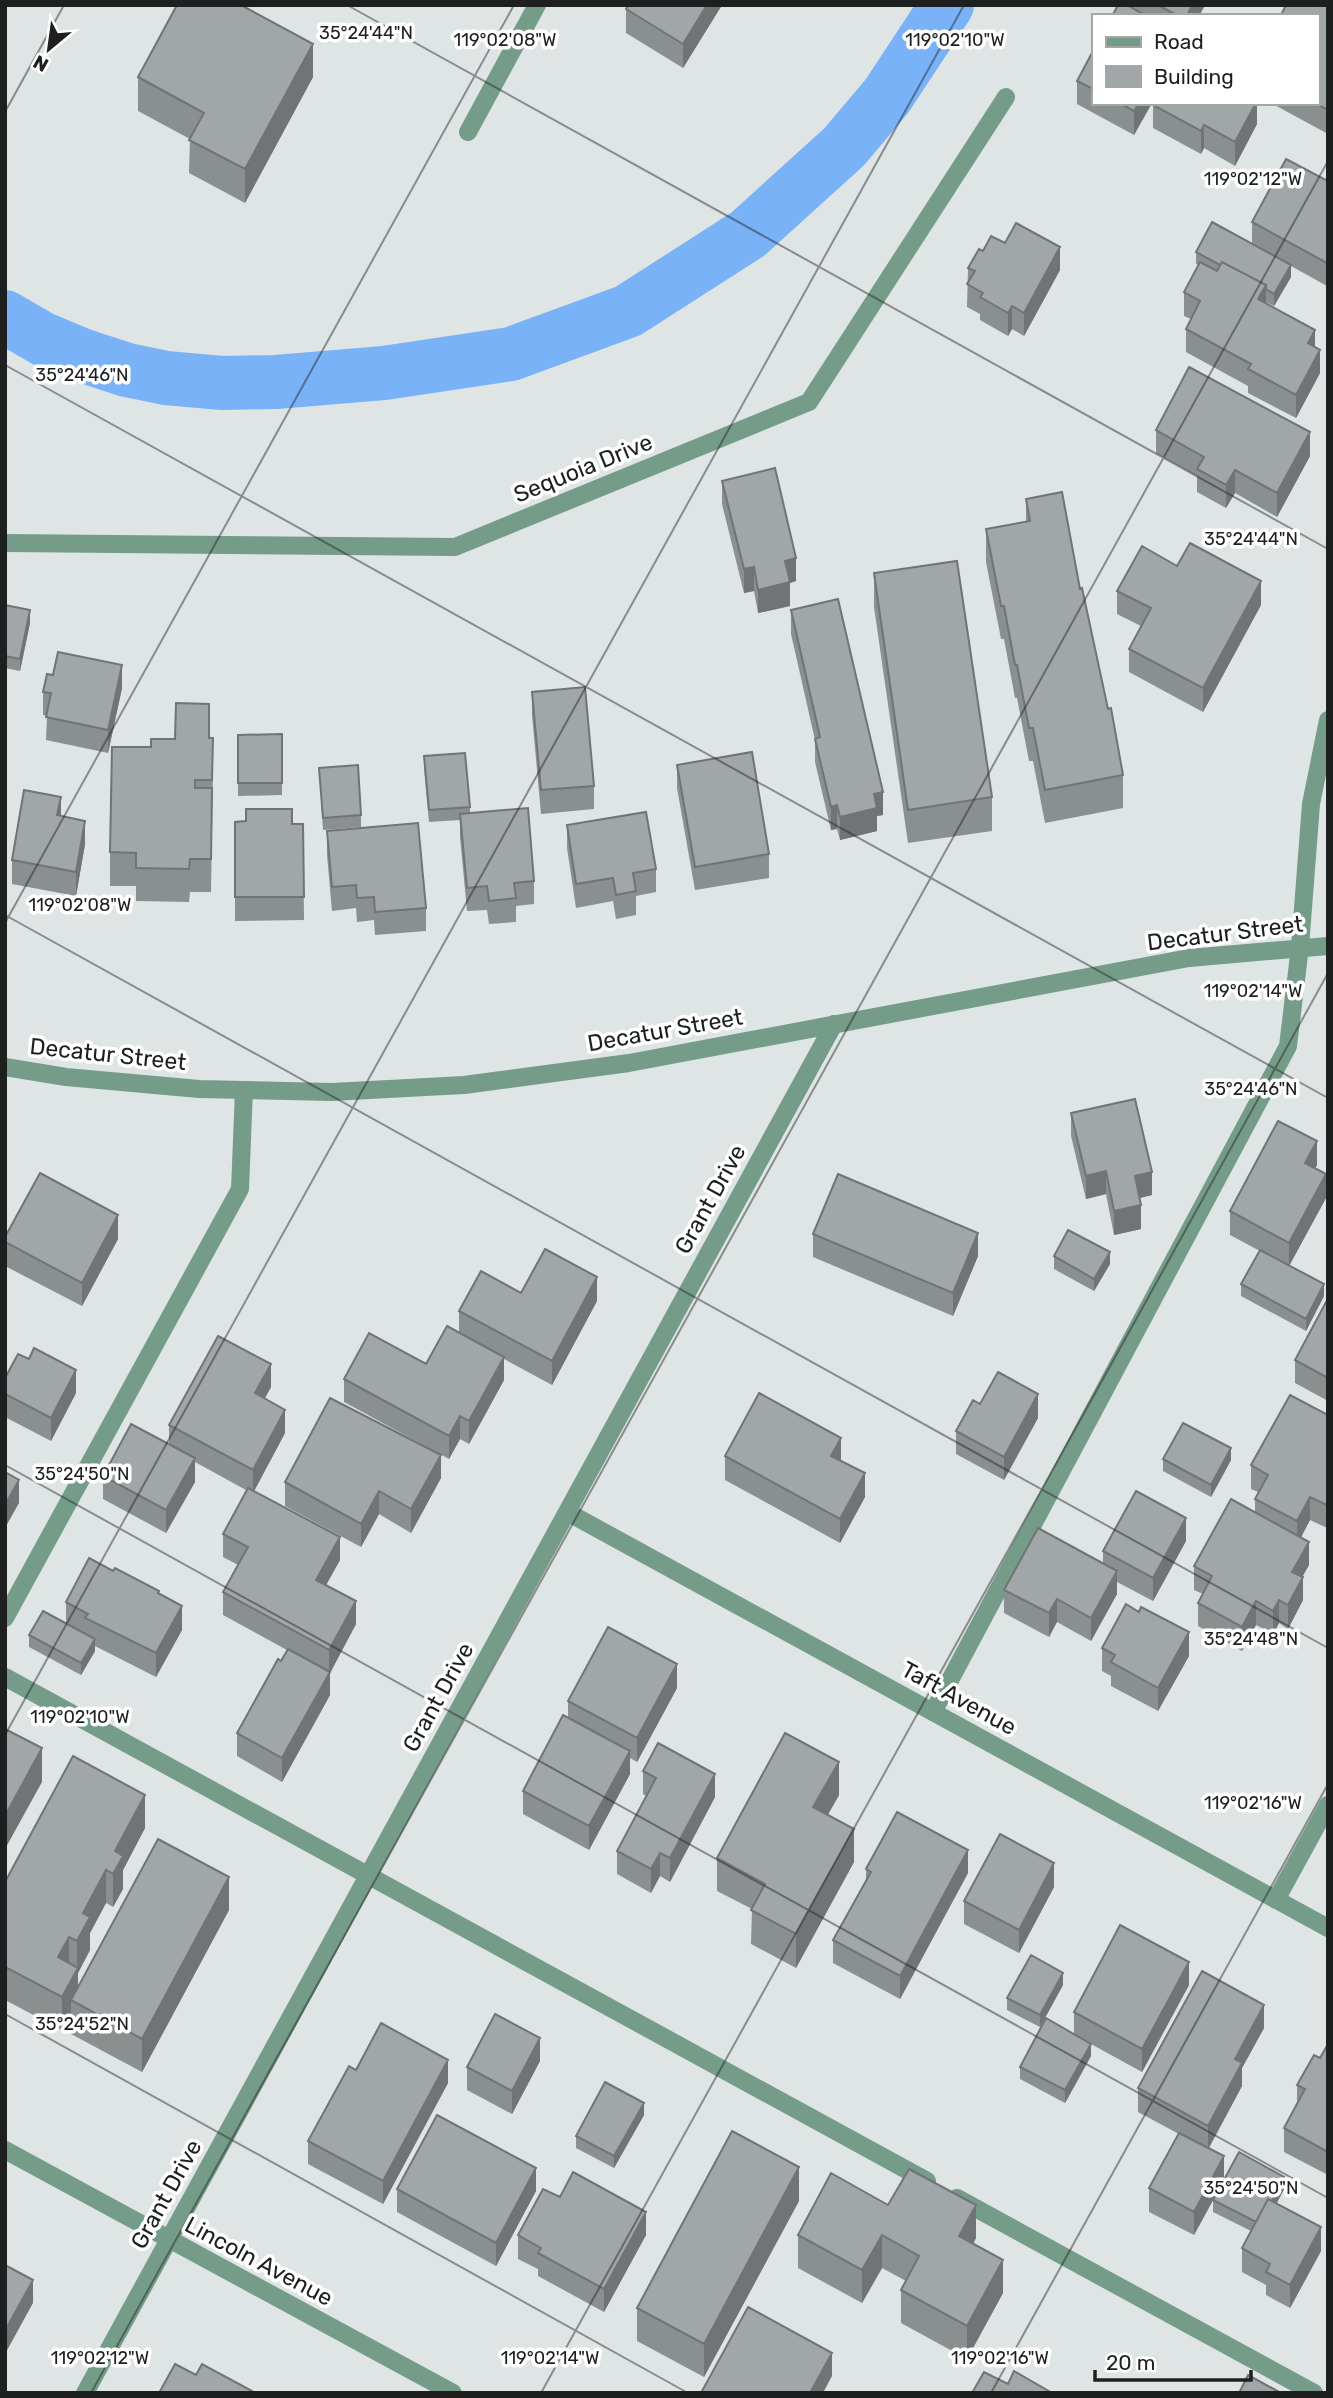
<svg xmlns="http://www.w3.org/2000/svg" width="1333" height="2398" font-family="Rubik,sans-serif">
  <rect width="100%" height="100%" fill="#dfe5e5"/>
  <g fill="none" stroke-linecap="round" stroke-linejoin="round">
    <!-- canal -->
    <path stroke="#79b2f7" stroke-width="54" d="M5,317l38,22 38,16 46,15 39,8 56,5 54,-1 108,-9 127,-19 117,-43 120,-77 96,-87 43,-51 60,-91"/>
    <!-- service -->
    <path stroke="#759c89" stroke-width="18" d="M5,1618l235,-429 4,-99
      M5,1677l922,504
      M933,1712l355,-666 12,-99
      M957,2198l357,195"/>
    <!-- minor -->
    <path stroke="#759c89" stroke-width="18" d="M468,132l69,-127
      M5,543l450,4 354,-145 197,-305
      M1300,947l11,-143 17,-84
      M567,1512l761,416
      M1276,1900l52,-95
      M5,2150l448,243
      M85,2393l749,-1369"/>
    <!-- tertiary -->
    <path stroke="#759c89" stroke-width="18" d="M5,1067l61,10 133,12 133,3 132,-7 165,-22 560,-105 139,-12"/>
  </g>
  <!-- wall -->
  <path fill="#8a8f90" d="M722,5l-39,63 -57,-35v-24z
    M1118,5h87l-6,11h-87z
    M1328,5v129l-57,-31h46v-87h-36v-1z
    M1093,51v52h59l-18,32 -57,-31v-23z
    M138,77h175l-68,126 -56,-30 1,-34 -52,-28z
    M1257,103v21l-22,42 -31,-18 -3,6 -48,-26v-23z
    M1328,181l-1,105 -36,-20v11l-17,29 -8,-4v2l49,43 5,26 -24,45 -48,-25v-7l-62,-34v-23l5,-10 -7,-3v-24l14,-27 -2,-1v-12l56,-8v-22z
    M1005,243l55,27 -36,66 -12,-7 -4,7 -28,-16v-6l-13,-7 1,-39 15,-17z
    M1156,430l154,26 -33,61 -42,-24 -9,15 -29,-16v-16l-41,-23z
    M722,481l74,100 -6,2v23l-32,7 -4,-22 -10,2 -22,-89z
    M1026,499l54,90 43,186v33l-78,15 -12,-62h-4l-12,-63h-2l-11,-59h-3l-15,-77v-33l40,-8z
    M874,573l118,224v34l-84,12 -34,-236z
    M1117,591l144,14 -58,107 -74,-40v-23l12,-23 -24,-12z
    M5,605l25,18 -10,48 -15,-3z
    M791,610l92,205 -6,1v15l-37,9 -3,-11 -6,1 -16,-68v-22l-24,-106z
    M122,688l-14,65 -62,-13 1,-24 -4,-1v-23z
    M532,692l62,94v23l-53,5 -9,-99z
    M282,734v61l-44,1v-61z
    M209,738l4,33 -2,121h-21l-1,10 -53,-1v-15h-26v-34l41,-105v-8z
    M424,756l46,51v6l64,68v23l-18,2v16l-27,2 -2,-14 -20,1 -7,-74v-17l-31,2 -5,-54z
    M677,765l92,89v24l-74,12 -18,-102z
    M319,768l42,47v12l-38,3z
    M61,816l24,28 -9,52 -64,-12v-24z
    M235,822l68,2 1,96 -69,1z
    M567,825l89,44v23l-20,4v19l-20,4 -3,-18 -37,7 -9,-60z
    M327,831l99,77v23l-51,4 -1,-15 -17,2 -1,-14 -24,3 -5,-56z
    M1071,1113l81,82 -12,3 1,31 -27,6 -8,-41 -20,5 -15,-63z
    M1317,1165l-2,3 11,30 -37,68 35,30 -18,35 -65,-35v-12l19,-33 -30,-16v-24z
    M813,1234l165,22 -25,60 -140,-59z
    M5,1237l113,2 -36,67 -77,-40z
    M1054,1256l56,8 -16,27 -40,-22z
    M521,1293l76,8 -45,84 -48,-26v21l-35,64 -9,-5 -11,20 -105,-57v-23l82,-15 33,-31v-22z
    M1328,1303v98l-33,-18v-23z
    M5,1378l71,15 -25,48 -46,-24z
    M271,1387l-6,11 20,35 -31,58 86,69 -14,25 30,39 -26,49v22l-48,87 -45,-26v-23l50,-83 -64,-35v-23l15,-27 -15,-8v-23l23,-44 -51,-28v20l-29,51 -63,-34v-23l66,-32v-19z
    M980,1404l58,14 -34,62 -48,-26v-23z
    M1328,1415l-1,113 -17,-8 -9,17 8,28 -7,12 1,23 -15,29 -9,-6 -6,11 -17,-9 -14,26 -44,-25v-23l5,-9 -9,-4v-24l61,-54v-13l3,-7 -7,-3v-24z
    M725,1456l116,5 24,36 -25,46 -115,-63z
    M1163,1459l68,1 -20,37 -48,-26z
    M441,1478l-30,55 -32,-19 -18,33 -76,-41v-24z
    M1186,1541l-33,60 -36,-19v12l-26,47 -34,-19 -8,15 -45,-24v-23l99,-27v-12z
    M113,1571l46,23 23,36 -26,47 -61,-31v5l-14,24 -52,-28v-12l37,-12v-21z
    M1102,1648l87,8 -31,55 -47,-25v-10l-9,-5z
    M677,1688l-40,74 -7,-4v16l-41,76 -66,-36v-23l45,-74v-16z
    M643,1771l72,26 -45,85 -10,-6 -9,17 -34,-19v-23l29,-55 -3,-2z
    M839,1795l-11,20 26,47 -58,106 -45,-24 1,-35 -35,-18v-33z
    M145,1828l-22,42v19l-10,18 -7,-4 -16,30v17l-12,23v15l151,-78 -87,162 -71,-38v-21l-9,17 -57,-30v-118z
    M866,1869l102,4 -68,126 -67,-36v-23l33,-60z
    M1054,1887l-35,66 -55,-29v-23z
    M1063,1985l-23,42 -33,-17v-12z
    M1189,1985l-47,87 -51,-28v12l-26,47 -45,-24v-12l54,-33v-22z
    M1264,2028l-22,40v18l-33,62 15,32 -30,55 -45,-23v-24l30,-54 -41,-22v-24z
    M1328,2044v131l-44,-23v-24l13,-25v-18l23,-27z
    M540,2061l-28,53 -45,-24v-23z
    M356,2070l92,13 -65,121 -75,-40v-23z
    M644,2115l-30,53 -38,-20v-12z
    M397,2189l139,2 -40,75 -99,-54z
    M1284,2189l-7,14 44,48 -31,57 -24,-13v-10l-24,-13v-24l9,-17 -38,-19v-12z
    M560,2197l86,38 -42,77 -66,-36v-7l-20,-10v-24z
    M799,2201l-95,176 -67,-36v-33z
    M888,2205l88,33 -3,6 30,49 -36,66 -66,-36v-33l5,-9 -24,-13 -20,35 -64,-35v-33z"/>
  <!-- shaded-wall -->
  <path fill="#717476" d="M707,5h15l-39,63v-24z
    M1192,5h13l-6,11h-12z
    M313,44v33l-68,126v-34z
    M1139,103h13l-18,32v-24z
    M1256,103h1v21l-22,42v-24z
    M1204,125v23l-3,6v-23z
    M1060,247v23l-36,66v-23z
    M1291,265v12l-17,29v-12z
    M1266,285v23l-8,-9z
    M1012,306v23l-4,7v-23z
    M1315,330v24l-7,-11z
    M1320,350v23l-24,45v-23z
    M1310,432v24l-33,61v-24z
    M1235,470v23l-9,15v-23z
    M796,558v23l-6,2v23l-32,7v-23l27,-29z
    M754,567v24l-10,2v-24z
    M1261,581v24l-58,107v-24z
    M30,610v13l-10,48v-12z
    M122,665v23l-14,65v-23z
    M883,792v23l-6,1v15l-37,9v-23l34,-23z
    M61,797v23l-4,-5z
    M837,805v24l-6,1v-23z
    M85,821v23l-9,52v-24z
    M1317,1141v24l-12,21v-23z
    M1106,1171v23l-20,5v-23z
    M1152,1172v23l-17,4v-23z
    M1326,1174v24l-37,68v-23z
    M1141,1205v24l-27,6v-24z
    M118,1215v24l-36,67v-23z
    M978,1233v23l-25,60v-23z
    M1110,1252v12l-16,27v-12z
    M597,1277v24l-45,84v-24z
    M1324,1284v12l-18,35v-12z
    M504,1357v23l-35,64v-23z
    M271,1364v23l-16,29v-23z
    M76,1370v23l-25,48v-23z
    M1038,1394v24l-34,62v-23z
    M285,1410v23l-32,60v-23z
    M460,1416v23l-11,20v-23z
    M841,1438v23l-10,-5z
    M1231,1448v12l-20,37v-12z
    M441,1455v23l-30,55v-24z
    M195,1458v24l-29,51v-23z
    M865,1473v24l-25,46v-24z
    M19,1480v23l-14,25v-23z
    M379,1491v23l-18,33v-23z
    M1310,1497v23l-13,25v-24z
    M1328,1502v24l-1,2v-23z
    M1186,1518v23l-33,60v-23z
    M340,1537v23l-24,43v-23z
    M1309,1542v23l-17,30v-23z
    M1117,1571v23l-26,47v-23z
    M1303,1577v23l-15,29v-24z
    M1057,1599v23l-8,15v-24z
    M1279,1600v23l-6,11v-23z
    M356,1601v23l-26,49v22l-48,87v-24l47,-86v-22z
    M1256,1601v24l-14,26v-24z
    M182,1606v24l-26,47v-24z
    M1189,1632v24l-31,55v-23z
    M95,1639v12l-14,24v-12z
    M677,1664v24l-40,74v-24z
    M42,1748v34l-37,67v-33z
    M630,1751v23l-41,76v-24z
    M839,1762v33l-26,45v-33z
    M715,1774v23l-45,85v-24z
    M145,1795v33l-22,42v19l-10,18v-33l2,-23z
    M854,1829v33l-58,106v-34z
    M968,1850v23l-68,126v-23z
    M660,1853v23l-9,17v-24z
    M1054,1863v24l-35,66v-23z
    M106,1870v33l-16,30v17l-12,23v28l-7,-1v13l-9,17v-33l15,-28v-28l6,-28z
    M229,1877v33l-87,162v-33z
    M69,1937v33l-11,-13z
    M1189,1962v23l-47,87v-23z
    M1063,1973v12l-23,42v-12z
    M1264,2005v23l-22,40v18l-34,63v-23l27,-67z
    M540,2038v23l-28,53v-23z
    M1091,2044v12l-26,47v-13z
    M448,2060v23l-65,121v-23z
    M644,2103v12l-30,53v-12z
    M1224,2156v24l-30,55v-23z
    M799,2167v34l-95,176v-33z
    M536,2168v23l-40,75v-23z
    M1284,2177v12l-25,47v-12z
    M976,2205v33l-17,32v-34z
    M646,2212v23l-42,77v-23z
    M1321,2227v24l-31,57v-23z
    M882,2235v33l-20,35v-33z
    M1003,2260v33l-36,66v-33z
    M33,2280v23l-28,51v-23z
    M832,2353v23l-9,17h-13z"/>
  <!-- building -->
  <path fill="#a1a6a8" stroke="#717476" stroke-width="2" d="M177,5h64l72,39 -68,125 -56,-29 15,-27 -66,-36z
    M628,5h79l-24,39 -57,-35z
    M1118,5h9l19,11h-34z
    M1158,5h34l-5,11h-9z
    M1286,5h42v105l-13,-7h2v-87h-34l-2,-1z
    M1093,51v38l-16,-8z
    M1119,103h20l-5,8z
    M1153,103h103l-21,39 -31,-17 -3,6 -48,-26z
    M1286,159l42,22 -1,82 -75,-41z
    M1212,222l79,43 -17,29 -8,-5v-4l-44,-23 -2,3 -24,-13z
    M1016,223l44,24 -36,66 -12,-7 -4,7 -28,-16 3,-4 -16,-9 8,-13 -7,-3 11,-19 4,2 8,-15 14,7z
    M1200,262l17,9 5,-9 44,23 -8,14 57,31 -7,13 12,7 -24,45 -48,-26 3,-5 -65,-35 14,-28 -16,-9z
    M1189,367l121,65 -33,61 -42,-23 -9,15 -29,-16 7,-12 -48,-27z
    M775,468l21,90 -11,3 5,21 -32,8 -4,-23 -10,2 -22,-88z
    M1062,492l18,97 2,-1 26,121 3,-1 12,67 -78,15 -12,-62h-4l-12,-63h-2l-11,-59h-3l-15,-77 44,-8 -4,-22z
    M1190,543l71,38 -58,107 -74,-39 22,-41 -34,-17 25,-45 35,20z
    M957,561l35,236 -84,13 -34,-237z
    M838,599l45,193 -9,2 3,14 -37,9 -3,-12 -6,2 -16,-68 5,-2 -29,-127z
    M5,605l25,5 -10,49 -15,-3z
    M58,652l64,13 -14,65 -62,-13 5,-24 -8,-1 4,-18 6,1z
    M585,687l9,99 -53,4 -9,-98z
    M176,703l33,1v34h4l-1,42h-17v8h17l-1,71h-21l-1,10 -53,-1v-15l-26,-1 2,-105h39v-8h24z
    M282,734v49h-44v-48z
    M752,752l17,102 -74,13 -18,-102z
    M465,753l5,54 -41,3 -5,-54z
    M358,765l3,50 -38,3 -4,-50z
    M24,790l37,7 -4,18 28,6 -9,51 -64,-12z
    M528,808l6,73 -20,2 2,15 -27,3 -2,-15 -20,2 -7,-74z
    M246,809h46v15h11l1,73h-69v-75l11,-1z
    M646,812l10,57 -23,4 3,18 -20,4 -3,-17 -37,6 -9,-59z
    M418,823l8,85 -51,4 -1,-15 -17,1 -1,-13 -24,2 -5,-56z
    M1135,1099l17,73 -17,4 6,29 -27,6 -8,-40 -20,5 -15,-63z
    M1278,1121l39,20 -12,22 21,11 -37,69 -59,-32z
    M40,1173l78,42 -36,68 -77,-41v-5z
    M838,1174l140,59 -25,60 -140,-59z
    M1068,1230l42,22 -16,27 -40,-23z
    M545,1249l52,28 -45,84 -93,-50 22,-40 40,22z
    M1260,1250l64,34 -18,35 -65,-35z
    M1326,1302l2,1v75l-33,-18z
    M447,1326l57,31 -35,64 -9,-5 -11,20 -105,-57 25,-46 57,31z
    M218,1336l53,28 -16,29 30,17 -32,60 -84,-45z
    M34,1348l42,22 -25,48 -46,-24v-16l13,-24 11,5z
    M998,1372l40,22 -34,63 -48,-26 17,-31 7,4z
    M759,1393l82,45 -10,18 34,17 -25,46 -115,-63z
    M1290,1395l38,20v87l-1,3 -17,-8 -13,24 -42,-22 13,-24 -17,-10z
    M330,1398l111,57 -30,54 -32,-18 -18,33 -76,-42z
    M1183,1423l48,25 -20,37 -48,-26z
    M131,1424l64,34 -29,52 -63,-34z
    M5,1472l14,8 -14,25z
    M248,1488l92,49 -24,43 40,21 -27,49 -106,-58 25,-45 -25,-13z
    M1136,1491l50,27 -33,60 -50,-27z
    M1231,1499l78,43 -17,30 11,5 -15,28 -9,-5 -6,11 -17,-10 -14,26 -44,-24 14,-27 -18,-10z
    M1038,1528l79,43 -26,47 -34,-19 -8,14 -45,-23z
    M89,1558l24,13 2,-3 44,23 -1,2 24,13 -26,47 -71,-35 3,-4 -22,-12z
    M1126,1604l13,8 2,-5 48,25 -31,56 -47,-26 4,-7 -13,-7z
    M43,1611l52,28 -14,24 -52,-28z
    M608,1627l69,37 -40,74 -69,-37z
    M288,1649l42,23 -48,86 -45,-25 41,-74 3,2z
    M563,1715l67,36 -41,75 -66,-35z
    M5,1729l37,19 -37,68z
    M785,1733l54,29 -26,45 41,22 -58,105 -45,-24 14,-26 -48,-26z
    M658,1743l57,31 -45,84 -10,-5 -9,16 -34,-18 39,-73 -13,-7z
    M73,1756l72,39 -30,56 8,5 -10,18 -7,-4 -23,43 7,4 -13,24 -8,-4 -11,20 20,11 -16,29 -57,-30v-85z
    M897,1812l71,38 -68,126 -67,-36 38,-68 -5,-3z
    M1000,1834l54,29 -35,67 -55,-29z
    M158,1839l71,38 -87,162 -71,-39z
    M1120,1925l69,37 -47,87 -68,-37z
    M1031,1955l32,18 -23,42 -33,-17z
    M1202,1971l62,34 -29,54 7,4 -34,63 -70,-38z
    M495,2014l45,24 -28,53 -45,-24z
    M1046,2018l45,26 -26,46 -45,-23z
    M381,2023l67,37 -65,121 -75,-40 41,-75 7,4z
    M1328,2044v108l-44,-24 21,-39 -8,-4 17,-30 6,3z
    M605,2082l39,21 -30,53 -38,-20z
    M437,2115l99,53 -40,75 -99,-54z
    M732,2131l67,36 -95,177 -67,-36z
    M1179,2133l45,23 -30,56 -45,-24z
    M1239,2152l45,25 -12,24 -4,-2 -12,23 -43,-22z
    M909,2169l67,36 -17,31 44,24 -36,66 -66,-36 18,-34 -37,-21 -20,35 -64,-35 33,-62 57,32z
    M573,2172l73,40 -42,77 -66,-36 3,-5 -23,-13 25,-46 17,8z
    M1268,2199l53,28 -31,58 -24,-13 4,-8 -28,-16z
    M5,2265l28,15 -28,51z
    M748,2307l84,46 -22,40h-106l-2,-2z
    M175,2364l21,11 6,-11 50,27 -1,2h-92z
    M1014,2371l38,22h-80l12,-21 24,12z
    M1248,2375l33,18h-42z"/>
  <!-- ticks -->
  <path fill="none" stroke="#1e2020" stroke-width="2" stroke-opacity="0.45" d="M347,5l981,544M5,112l59,-107M5,365l1323,733M5,915l1323,733M5,923l509,-918M5,1465l1323,733M5,1735l959,-1730M5,2014l683,379M91,2393l1237,-2232M541,2393l787,-1420M991,2393l337,-609"/>
  <g text-anchor="middle" dominant-baseline="central" stroke-width="7" stroke-linejoin="round" paint-order="stroke">
    <!-- street labels -->
    <g font-size="23" fill="#1e2020" stroke="#fff">
      <text transform="translate(583 468) rotate(-22)">Sequoia Drive</text>
      <text transform="translate(1225 933) rotate(-7)">Decatur Street</text>
      <text transform="translate(665 1030) rotate(-10)">Decatur Street</text>
      <text transform="translate(108 1054) rotate(6)">Decatur Street</text>
      <text transform="translate(710 1199) rotate(-61)">Grant Drive</text>
      <text transform="translate(438 1697) rotate(-61)">Grant Drive</text>
      <text transform="translate(959 1698) rotate(29)">Taft Avenue</text>
      <text transform="translate(166 2194) rotate(-61)">Grant Drive</text>
      <text transform="translate(259 2261) rotate(28)">Lincoln Avenue</text>
    </g>
  </g>
  <g font-size="18" text-anchor="middle" fill="#1e2020" stroke="#fff" stroke-width="7" stroke-linejoin="round" paint-order="stroke">
    <text x="366" y="39">35°24'44"N</text>
    <text x="505" y="46">119°02'08"W</text>
    <text x="955" y="46">119°02'10"W</text>
    <text x="1253" y="185">119°02'12"W</text>
    <text x="82" y="381">35°24'46"N</text>
    <text x="1251" y="545">35°24'44"N</text>
    <text x="80" y="911">119°02'08"W</text>
    <text x="1253" y="997">119°02'14"W</text>
    <text x="1251" y="1095">35°24'46"N</text>
    <text x="82" y="1480">35°24'50"N</text>
    <text x="1251" y="1645">35°24'48"N</text>
    <text x="80" y="1723">119°02'10"W</text>
    <text x="1253" y="1809">119°02'16"W</text>
    <text x="82" y="2030">35°24'52"N</text>
    <text x="1251" y="2194">35°24'50"N</text>
    <text x="100" y="2364">119°02'12"W</text>
    <text x="550" y="2364">119°02'14"W</text>
    <text x="1000" y="2364">119°02'16"W</text>
  </g>
  <!-- border -->
  <rect width="1333" height="2398" fill="none" stroke="#1e2020" stroke-width="14"/>
  <!-- legend -->
  <rect x="1092" y="14" width="228" height="91" fill="#ffffff" stroke="#a5a6a6" stroke-width="2"/>
  <rect x="1106" y="37" width="35" height="10" fill="#759c89" stroke="#a5a6a6" stroke-width="2"/>
  <text x="1154" y="49" font-size="21" fill="#1e2020">Road</text>
  <rect x="1106" y="66" width="35" height="21" fill="#a1a6a8" stroke="#a5a6a6" stroke-width="2"/>
  <text x="1154" y="84" font-size="21" fill="#1e2020">Building</text>
  <!-- north arrow -->
  <g transform="translate(49 49) rotate(209)" stroke="#ffffff" stroke-width="5" paint-order="stroke">
  <path d="M0-5L12 26L0 18L-12 26Z" fill="#1e2020"/>
  <text y="-10" font-size="19" font-weight="bold" text-anchor="middle" fill="#1e2020">N</text>
  </g>
  <!-- scale -->
  <path d="M1095 2370v10h156v-10" fill="none" stroke="#1e2020" stroke-width="3.5"/>
  <text x="1106" y="2370" font-size="21" fill="#1e2020" stroke="#ffffff" stroke-width="5" paint-order="stroke">20 m</text>
</svg>
